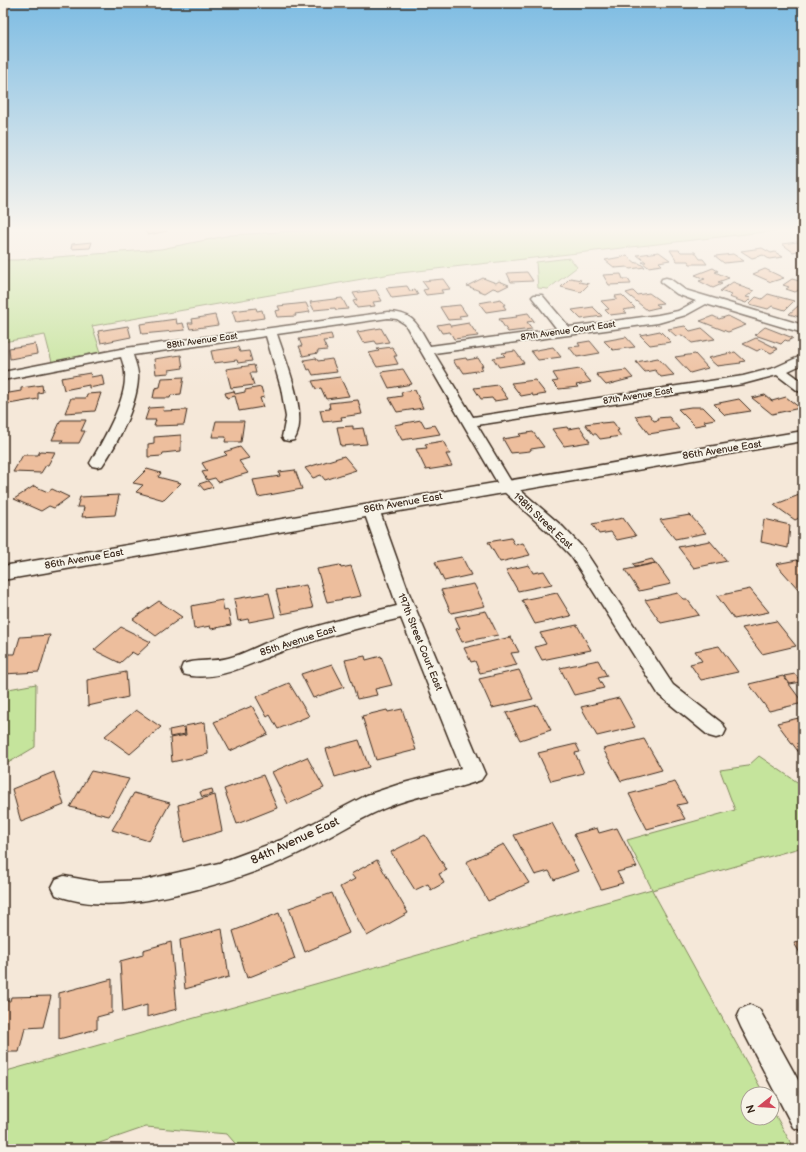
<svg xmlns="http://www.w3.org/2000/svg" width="806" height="1152" font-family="'Balsamiq Sans',sans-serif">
  <rect width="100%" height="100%" fill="#f5e8d9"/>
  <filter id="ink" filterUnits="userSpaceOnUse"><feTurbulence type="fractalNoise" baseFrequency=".025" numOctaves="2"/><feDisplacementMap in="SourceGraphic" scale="8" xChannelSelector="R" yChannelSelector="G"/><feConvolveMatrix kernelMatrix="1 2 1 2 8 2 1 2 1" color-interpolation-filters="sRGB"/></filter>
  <g filter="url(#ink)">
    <!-- green -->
    <path fill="#c5e49c" stroke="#80875d" d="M343,228h457l-409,46 -299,52 9,26 -49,10 -7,-27 -42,7v-82h14l144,-11 70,-14z
      M570,258l7,9 -29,22 -10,-1 -2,-26z
      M36,684l-1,63 -32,19v-76z
      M759,756l44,30v61l-151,43 112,204h-16v24h24v-9l22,40h-554l-13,-15 -81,-7 -64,22h-79v-77l649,-183 -25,-49 108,-30 -15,-40 28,-4z"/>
    <!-- building -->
    <path fill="#edbe9d" stroke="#3b2a1e" d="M165,228l2,3 -19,4 -5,-6z
      M92,242l-2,6 -19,1 1,-5z
      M797,242l6,4 -1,2 1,2 -10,2 -11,-8z
      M762,248l9,5 4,-1 8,5 -14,2 -6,-4 -11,3 -11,-7z
      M670,250h9l2,2h14l5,7h3l4,5h-17l-2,-3h-11z
      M659,252l11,8 -11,2 3,3 -14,2 -6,-5h4l-9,-7z
      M733,254l11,7 -20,2 -9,-7z
      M627,256l9,7h3l6,4 -15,2 -3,-2 -12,1 -10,-8z
      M713,268l5,3 -3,1 14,6 -11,4 4,2 -9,4 -14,-7 6,-2 -10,-4z
      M765,269l19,9 -13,4 -18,-8z
      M527,272l6,9 -22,1 -4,-9z
      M621,274l2,5h5l3,5 -22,1 -6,-10z
      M483,278l13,5 3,-2 10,4 -10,5 -6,-2 -8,5 -18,-7z
      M570,278l11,2 -2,2 10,2 -8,8 -20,-5z
      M443,279l7,10 -9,1 2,3 -17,2 -3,-5 5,-1 -6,-8z
      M792,279l11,3 -1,1 1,8 -4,-1 -4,2 -9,-3 3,-2 -6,-2z
      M733,282l8,3 -2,1 15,5 -8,6 5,1 -5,5 -17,-6 3,-2 -12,-4z
      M407,286l3,5 5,-1 3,5 -26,3 -6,-10z
      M376,290l6,11 -9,1 2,4 -18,2 -4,-7 4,-1 -4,-7z
      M633,291l4,4 12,-2 14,10 -7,1 4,3 -13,3 -21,-17z
      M768,294l26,7 -9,9 -13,-4 -4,3 -19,-5 7,-7 6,2z
      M622,295l13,13 -12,2 4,3 -17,2 -5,-5 4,-1 -8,-8 16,-2 -2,-3z
      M342,298l6,11 -12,1 -1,-2 -21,2 -4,-8z
      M501,299l4,6h-2l3,4 -20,3 -7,-9z
      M306,303l4,9 -15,2 1,2 -19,1 -2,-6 5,-1 -2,-4z
      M460,305l7,10 -8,1 2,3 -13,1 -8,-13z
      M798,306l5,1v11l-14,-4z
      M593,307l9,9 -21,3 -9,-9z
      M256,308l1,3 5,-1 2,8 -28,4 -4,-11z
      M528,313l6,8 -7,1 5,7 -24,3 -9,-13 18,-2 -1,-2z
      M215,315l3,10 -28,4 -2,-6h5l-1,-4z
      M713,316l6,3 9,-3 18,9 -18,7 -28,-11z
      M176,319l1,5 6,-1 2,7 -43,4 -2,-10z
      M449,323l2,3 18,-3 9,13 -24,3 -4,-7 -8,1 -5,-8z
      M128,326l3,11 -30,6 -3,-12z
      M685,326l5,5 12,-3 13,11 -23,4 -10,-8 -6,1 -8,-7z
      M765,327l28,11 -5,3 -3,-1 -4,4 -26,-9z
      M381,328l8,14 -12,2 -2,-3 -12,2 -6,-11z
      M660,331l11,11 -21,3 -10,-10z
      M331,334l2,6 -10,1 4,9 -10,1 1,2 -15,3 -4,-10h3l-3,-7z
      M626,337l9,10 -22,3 -9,-9z
      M756,338l22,11 -7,4 -9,-5 -5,3 -14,-7z
      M590,341l10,12 -23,4 -8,-10 11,-1 -2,-3z
      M35,344l2,10 -27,5 -1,-11z
      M238,347l2,5 9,-1 3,10 -14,2 -1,-3 -23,3 -3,-12z
      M392,347l5,9h-3l4,8 -21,3 -8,-14 10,-2 -2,-2z
      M553,347l8,10 -23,3 -7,-9z
      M515,351l9,12 -25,4 -6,-9 12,-2 -3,-3z
      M735,352l10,9 -5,1 1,1 -24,3 -9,-8z
      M695,354l13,14 -18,5 -15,-16z
      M181,355l2,13 -14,2v3l-13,1 -2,-15z
      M316,358l2,3 14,-2 5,13 -24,3 -3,-6 -2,1 -4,-10z
      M466,358l1,2 11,-2 5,8h-2l2,4 -19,3 -4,-6h-3l-4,-7z
      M658,358l16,17 -13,2 -6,-7 -10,2 -9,-10z
      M254,365l2,8h-6l4,12 -23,3 -5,-19z
      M403,369l9,15 -23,4 -8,-16z
      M580,369l11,13 -15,3 2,2 -19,2 -7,-7 6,-1 -5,-8z
      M626,370l7,8 -27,7 -10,-11z
      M90,373l1,4 11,-2 2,10 -15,3v-3l-25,5 -3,-12z
      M184,377l-3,17 -10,1 -1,3h-17l2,-10 5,-1 2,-9z
      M340,377l9,19 -23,3 -5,-11 -5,1 -4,-8z
      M535,380l11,14 -13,2 -1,-2 -11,2 -10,-13z
      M42,385l1,7 -5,1v6l-35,6v-11l18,-3v-3z
      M498,385l10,14 -14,2 -2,-3 -11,1 -7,-11z
      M261,387l3,10 -4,1 3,9 -24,4 -4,-15 -8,2 -2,-5 9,-2 1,3 10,-2v-2z
      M415,390l8,18 -26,4 -8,-14 13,-2 -1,-4z
      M101,393l-6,18 -30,2 6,-15h15l1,-4z
      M765,395l7,6 14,-4 14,11 -28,6 -20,-16z
      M739,399l12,12 -26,4 -11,-11z
      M358,400l4,14 -21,3 1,3 -19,2 -3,-12 10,-1 -1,-6z
      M164,407l-1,4 24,-1 -3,15 -30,1 2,-6h-11l4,-12z
      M691,407h12l12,12 -11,2 2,3 -11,2 -17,-17z
      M649,414l5,7 4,-1 -1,-2 12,-1 10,12 -30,5 -14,-18z
      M61,420h25l-5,11h4l-6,12h-18l2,-3h-11z
      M421,420l4,7 10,-2 5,9 -38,6 -8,-15z
      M216,421h28l-3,21h-16l1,-5h-14z
      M600,422l1,1 12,-1 6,8 -2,1 4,5 -21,3 -4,-5h-3l-8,-10z
      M353,426v3l10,-1 4,16 -26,2 -4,-19z
      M567,427l1,2 12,-2 10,15 -26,4 -12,-17z
      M533,432l11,15 -13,2 -1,2 -19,2 -8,-14 18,-3 -2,-2z
      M181,435v16l-18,2 -1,3 -14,1v-13l6,-1v-6z
      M443,441l7,13h-4l6,12 -26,4 -10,-21 11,-1 -2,-4z
      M240,447l9,11 -10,3 9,12 -30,9 -3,-4 -8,2 -5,-8 5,-1 -5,-8 25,-8 -3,-3z
      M40,451l15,1 -7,13h-2l-5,8 -28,-1 10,-17h15z
      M344,456l12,14 -31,10 -4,-5 -8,3 -8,-10z
      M147,469l14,4 -3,4 23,6 -17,17 -28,-8 7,-7 -10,-2z
      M295,470l7,19 -44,8 -5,-17 27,-4 -1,-4z
      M208,481l5,6 -9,3 -5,-6z
      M34,486l14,6 4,-3 17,8 -15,11 -5,-2 -8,5 -27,-12z
      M119,495l-4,20 -33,2 2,-10h-7l3,-10z
      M799,495l4,3v18l-8,4 -21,-15z
      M690,515l16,18 -31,6 -15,-19z
      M623,518l13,18 -19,4 -6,-8 -12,2 -7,-10z
      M764,519l26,6 -2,23 -27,-6z
      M511,538l4,7 8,-2 7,12 -30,7 -12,-20z
      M710,541l17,20 -33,7 -16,-21z
      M462,557l9,18 -27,6 -9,-19z
      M652,559l3,4 -20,4 -2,-3z
      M797,560l6,6v24h-4l-23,-26z
      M656,563l15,21 -32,7 -14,-21z
      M340,565l1,3 10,-2 10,30 -34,6 -10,-33z
      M529,565l4,8 11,-2 8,13 -34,7 -12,-21z
      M474,584l11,22 -34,7 -10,-23z
      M306,585l7,23 -31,6 -6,-24z
      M750,589l19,23 -35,7 -17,-23z
      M269,593l6,24 -26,5 -1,-3 -10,2 -4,-22z
      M557,593l14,23 -36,8 -13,-24z
      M678,593l5,6h4l12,16 -38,8 -16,-23z
      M222,600l2,11 4,-1 3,15 -20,4 -1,-3 -16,3 -3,-23z
      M159,601l23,16 -26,19 -23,-17z
      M486,611l12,24 -36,7 -6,-13 4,-1 -5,-11z
      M776,621l20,25 -34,8 -20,-26z
      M577,625l14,25 -49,10 -7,-13 11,-3 -6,-11z
      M121,627l30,15 -14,13 -5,-3 -12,11 -26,-13z
      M50,635l-11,37 -36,2v-20h12l5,-17z
      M511,637l8,15 -8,1 6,12 -37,8 -5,-12 -4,1 -7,-14z
      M719,646l19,26 -37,8 -11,-16 12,-3 -7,-10z
      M365,656l1,4 15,-4 11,29 -17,4 2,6 -20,4 -12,-39z
      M598,660l9,16 -9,2 6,10 -30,7 -14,-27z
      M332,664l12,23 -31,11 -12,-24z
      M519,670l14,29 -41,9 -13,-29z
      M126,672l2,25 -40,9 -1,-26z
      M795,674l6,8 -11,2 -6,-8z
      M783,676l20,27 -34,8 -20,-27z
      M289,683l20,33 -31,13 -8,-14 -3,2 -11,-20z
      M619,698l16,29 -38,9 -16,-29z
      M537,705l14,25 -31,10 -14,-27z
      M252,706l16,28 -38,17 -16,-29z
      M402,709l14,41 -40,10 -14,-44 25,-6 1,2z
      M136,710l25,17 -31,27 -25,-18z
      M803,717v36l-3,1 -23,-31z
      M205,722l3,32 -36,8 -2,-24 16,-3 -1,-9z
      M184,727l1,7 -15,3 -1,-7z
      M644,739l18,31 -41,11 -18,-32z
      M359,740l10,27 -34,10 -9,-28z
      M576,744l4,8 -5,1 9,20 -33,8 -13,-28z
      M307,757l17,31 -36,16 -16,-32z
      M91,771l38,8 -20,37 -39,-9z
      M54,772l10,33 -43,17 -9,-33z
      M263,775l14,33 -40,16 -13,-35z
      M675,782l12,21 -10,2 8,14 -38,10 -18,-35z
      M212,789l1,5 -11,3 -2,-5z
      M134,793l36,10 -21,38 -37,-11z
      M215,795l7,36 -38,11 -6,-37z
      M552,823l26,48 -24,9 -5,-9 -14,4 -21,-40z
      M597,828l2,5 18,-5 20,39 -20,5 6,11 -22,6 -27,-55z
      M425,835l22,35 -8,4 5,9 -13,7 -3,-6 -13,6 -24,-38z
      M504,844l25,39 -41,18 -22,-39z
      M377,860l31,53 -41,23 -27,-49 15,-8 -4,-5z
      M332,893l17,40 -44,19 -16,-44z
      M279,913l16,46 -48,19 -14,-47z
      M222,929l7,48 -44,12 -5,-49z
      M803,941v17l-9,-15z
      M171,942l6,67 -30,8v-12l-24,7 -3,-51 23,-6v-5z
      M112,979v34l-15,4v12l-38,10v-46z
      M51,996l-8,31 -18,1 -6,24h-16v-51h7l1,-4z"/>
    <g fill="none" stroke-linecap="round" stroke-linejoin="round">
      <defs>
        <path id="minor" d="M666,278l4,1 15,11 118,35v8l-97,-29 -20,11 -28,8 -224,30 39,64 270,-41 31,-8 29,-13v9l-15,7 15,11v10l-5,-1 -21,-16 -34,9 -266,41 35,58 51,44 20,21 90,137 50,39 3,6 -3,6 -7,2 -7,-2 -50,-41 -88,-139 -20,-21 -50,-46 -96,-165 -8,-5 -9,-1 -111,16c8,25 33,83 17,106l-5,1 -5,-1 -2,-3 4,-20 -5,-29 -15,-52 -133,19c2,7 6,16 5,24 -1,26 -21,66 -36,87l-5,1 -5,-1 -2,-3c12,-21 35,-60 35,-85 1,-7 -2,-15 -4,-21l-118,23v-8l123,-24 262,-36c26,0 30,14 42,34l127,-17 -25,-32 2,-2h8l27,32 89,-12 20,-4 18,-10 -19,-7 -15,-11 -1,-2 1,-2z
          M371,504l6,2 2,3 30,84 76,181 -4,6c-32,12 -67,15 -98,29 -30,13 -57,31 -86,45 -35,17 -73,29 -111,38 -43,10 -87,19 -130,3l-4,-8 4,-8 8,-3 33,6 48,-2 74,-17 62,-23 86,-45 33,-11 61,-16 -60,-150c-37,8 -73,18 -109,30 -33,10 -73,37 -109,26l-2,-5 2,-5c15,-5 31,-2 45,-6 18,-4 34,-15 51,-20 39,-13 78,-23 118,-32l-34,-97 2,-3z
          M750,1005l9,4 44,80v42l-10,-4 -52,-100 -4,-9 4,-9z"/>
        <path id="tertiary" d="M803,431v10l-800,139v-14z"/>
      </defs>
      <!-- minor casing -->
      <use href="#minor" stroke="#3b2a1e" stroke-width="3"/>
      <!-- tertiary casing -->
      <use href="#tertiary" stroke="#3b2a1e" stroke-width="3"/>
      <!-- minor -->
      <use href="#minor" fill="#f7f3e8" fill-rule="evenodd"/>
      <!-- tertiary -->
      <use href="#tertiary" fill="#f7f3e8" fill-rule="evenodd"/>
    </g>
  </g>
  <!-- sky -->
  <linearGradient id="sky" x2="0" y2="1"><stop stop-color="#7dbce3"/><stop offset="0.59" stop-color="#faf5ee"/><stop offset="1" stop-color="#faf5ee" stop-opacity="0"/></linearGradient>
  <rect width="806" height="389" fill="url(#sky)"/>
  <g text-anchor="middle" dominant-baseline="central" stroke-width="3.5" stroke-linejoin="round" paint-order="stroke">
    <!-- far-street labels -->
    <g font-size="9" fill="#3b2a1e" stroke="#f7f3e8">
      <text transform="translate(568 331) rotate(-8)">87th Avenue Court East</text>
      <text transform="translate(202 341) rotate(-8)">88th Avenue East</text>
      <text transform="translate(638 396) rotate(-9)">87th Avenue East</text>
    </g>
    <!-- street labels -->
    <g font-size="10" fill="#3b2a1e" stroke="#f7f3e8">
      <text transform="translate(722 450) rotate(-9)">86th Avenue East</text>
      <text transform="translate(403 503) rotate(-10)">86th Avenue East</text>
      <text transform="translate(543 521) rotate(43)">198th Street East</text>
      <text transform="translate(84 559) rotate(-10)">86th Avenue East</text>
      <text transform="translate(298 641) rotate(-18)">85th Avenue East</text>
      <text transform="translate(420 642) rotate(68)">197th Street Court East</text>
    </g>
    <!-- near-street labels -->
    <g font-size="12" fill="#3b2a1e" stroke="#f7f3e8">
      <text transform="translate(295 841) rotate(-25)">84th Avenue East</text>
    </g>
  </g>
  <!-- margin -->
  <rect width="806" height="1152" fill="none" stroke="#f7f3e8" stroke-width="16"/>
  <rect x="8" y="8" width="790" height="1136" fill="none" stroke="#3b2a1e" stroke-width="1.5" filter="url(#ink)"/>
  <!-- north arrow -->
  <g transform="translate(760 1106) rotate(253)"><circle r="19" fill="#f7f3e8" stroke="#aca397"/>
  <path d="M0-3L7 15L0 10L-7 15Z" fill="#d1495b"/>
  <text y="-6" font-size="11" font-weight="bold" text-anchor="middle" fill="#3b2a1e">N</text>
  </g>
</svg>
